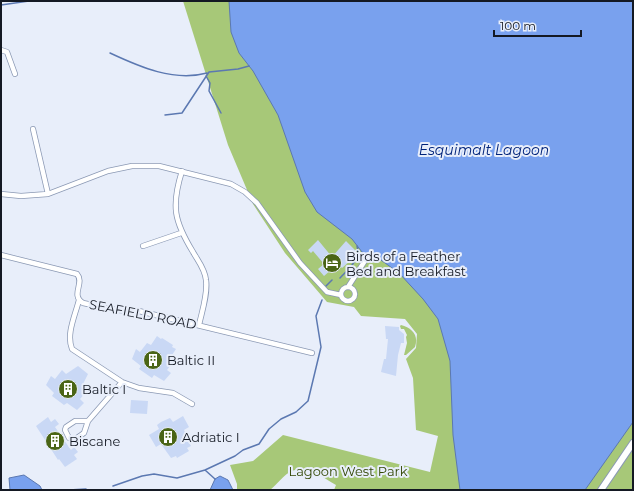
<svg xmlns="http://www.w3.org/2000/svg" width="634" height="491" font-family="Montserrat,sans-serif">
  <rect width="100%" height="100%" fill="#e8eefa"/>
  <!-- green -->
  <path fill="#a7c878" d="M183,1h450v489h-299l2,-5c-12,-7 -29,-20 -44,-14 -8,3 -15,14 -22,19h-33v-6l-7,-19 23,-4 30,-26 147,37 8,-36 -22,-6 -3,-52 -7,-19 10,-11 1,-14 -12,-15 -44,-3 -7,-9 -27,-5 -42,-49 -32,-49 -25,-59z
    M401,325c11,3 18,10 14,22l-9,8h-2l3,-12 -1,-6 1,-2 -3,-6h-3l-1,-3z"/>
  <!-- water -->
  <path fill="#79a1ee" stroke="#5b78b1" d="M229,1h404v421l-48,68h-125l-7,-55 -3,-74 -12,-42 -15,-20 -24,-26 -25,-18 -3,2 -9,-5 -10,-13 -35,-27 -12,-20 -27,-77 -25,-44 -14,-18 -8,-21z
    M24,475l16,11 2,4h-32l-1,-12z
    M220,476l8,4 5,10h-23l5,-11z"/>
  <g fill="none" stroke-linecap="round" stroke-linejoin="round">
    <!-- stream -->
    <path stroke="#5b78b1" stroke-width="1.5" d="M1,5l28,-4
      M110,53c30,14 64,29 97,20
      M206,76l4,7 -1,8 12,22
      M165,115l17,-2 27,-41 29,-3 11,-3
      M340,278c8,-9 21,-18 17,-32
      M326,286l6,-6
      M205,470l30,-14 8,-6 16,-6 10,-15 12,-10 15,-7 12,-11 13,-54 -5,-31 6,-16
      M113,486l29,-10 12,-2 23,4 28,-8 10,9
      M69,490l17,-1"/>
  </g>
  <!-- building -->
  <path fill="#c9d8f5" d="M318,240l14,17 14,-16 12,12 -2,4 -3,5 -3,-1 -8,7 -4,-4 -14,12 -6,-7 6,-5 -11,-13 -2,2 -3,-3z
    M385,326l14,1v3l5,4v9h-3l-3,12 -2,21 -15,-4 3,-13h2l2,-20h-2z
    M157,336l4,3 1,-1 11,7 -1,2 4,2 -6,9 4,3 -7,9 4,3 -7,8 -10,-6 -2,3 -13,-9 2,-3 -9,-7 4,-10 4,3 7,-9 4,2z
    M78,366l10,8 -5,10 2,1 -2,2 4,4 -7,8 4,4 -7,7 -10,-7 -3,2 -12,-9 2,-3 -8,-8 5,-9 4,3 7,-9 4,4z
    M131,400l17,1 -1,13 -17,-1z
    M183,416l6,11 -5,3 2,4v4l5,8 -4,2 2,3 -12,7 -1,-2 -5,2 -10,-14 -5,3 -7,-12 10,-6 -2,-4 4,-3 9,-4 3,4z
    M48,417l3,5 4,-3 4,5 -4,3 16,23 3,-3 4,5 -4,3 3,4 -12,8 -6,-8 -1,1 -22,-34z"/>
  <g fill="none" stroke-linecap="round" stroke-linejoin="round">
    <defs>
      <path id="minor" d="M1,50l6,2 8,22
        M33,129l15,65
        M182,171c-11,35 -8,50 11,81 5,9 12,17 13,28 2,14 -4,31 -7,45
        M1,194l20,2 27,-2 60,-23 24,-5h27l72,18 14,8 12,11 43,60 27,29 14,3
        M143,246l38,-13
        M1,255l76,19c8,9 -7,21 6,29l33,7 23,1 173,42
        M348,287l20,-31
        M341 294a7 7 0 1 1 14 0a7 7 0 1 1-14 0Z
        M79,300c-4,16 -13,34 -7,49l50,33 17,6 34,5 19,11
        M88,421h-13l-9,6 -1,3 4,8 5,2 10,-7 4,-12 34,-39"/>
      <path id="tertiary" d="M601,490l32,-47"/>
    </defs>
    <!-- minor casing -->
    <use href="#minor" stroke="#8b99b4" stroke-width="6"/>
    <!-- tertiary casing -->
    <use href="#tertiary" stroke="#8b99b4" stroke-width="8"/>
    <!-- minor -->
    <use href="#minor" stroke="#fff" stroke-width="4.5"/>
    <!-- tertiary -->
    <use href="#tertiary" stroke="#fff" stroke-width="6"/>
  </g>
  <!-- icons -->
  <defs>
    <symbol id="hotel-disc" viewBox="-11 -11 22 22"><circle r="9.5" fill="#4a6516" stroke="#e8eefa"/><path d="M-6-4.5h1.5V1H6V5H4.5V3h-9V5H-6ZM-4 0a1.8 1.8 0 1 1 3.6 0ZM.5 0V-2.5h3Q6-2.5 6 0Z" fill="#fff"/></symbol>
    <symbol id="building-disc" viewBox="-11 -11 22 22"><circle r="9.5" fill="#4a6516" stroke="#e8eefa"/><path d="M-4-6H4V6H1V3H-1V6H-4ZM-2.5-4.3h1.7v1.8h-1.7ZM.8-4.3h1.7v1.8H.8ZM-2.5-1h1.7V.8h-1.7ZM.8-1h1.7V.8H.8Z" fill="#fff"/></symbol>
  </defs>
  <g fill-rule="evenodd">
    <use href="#hotel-disc" x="321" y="252" width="22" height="22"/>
    <use href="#building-disc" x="142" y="349" width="22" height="22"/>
    <use href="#building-disc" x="57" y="378" width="22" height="22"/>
    <use href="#building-disc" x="157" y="426" width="22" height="22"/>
    <use href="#building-disc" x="44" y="430" width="22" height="22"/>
  </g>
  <g text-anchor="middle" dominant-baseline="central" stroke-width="4" stroke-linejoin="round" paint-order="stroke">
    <!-- poi labels -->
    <g font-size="13" fill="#141923" stroke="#e8eefa" text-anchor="start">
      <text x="346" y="256">Birds of a Feather<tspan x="346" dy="15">Bed and Breakfast</tspan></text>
      <text x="167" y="360">Baltic II</text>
      <text x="82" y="389">Baltic I</text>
      <text x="182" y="437">Adriatic I</text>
      <text x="69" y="441">Biscane</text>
    </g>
    <!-- street labels -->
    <g font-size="13" fill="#141923" stroke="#e8eefa">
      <text transform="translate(143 314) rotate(11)">SEAFIELD ROAD</text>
    </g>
    <!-- park labels -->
    <g font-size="13" fill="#324704" stroke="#e8eefa">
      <text x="348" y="471">Lagoon West Park</text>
    </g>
    <!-- water labels -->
    <g font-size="14" font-style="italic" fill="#00237a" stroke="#e8eefa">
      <text x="484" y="150">Esquimalt Lagoon</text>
    </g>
  </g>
  <!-- border -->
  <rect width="634" height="491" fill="none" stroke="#141923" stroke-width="4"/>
  <!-- scale -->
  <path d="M494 30v6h87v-6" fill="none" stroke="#141923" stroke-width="2"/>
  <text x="500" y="30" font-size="12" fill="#141923" stroke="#e8eefa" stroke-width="3" paint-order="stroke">100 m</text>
</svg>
